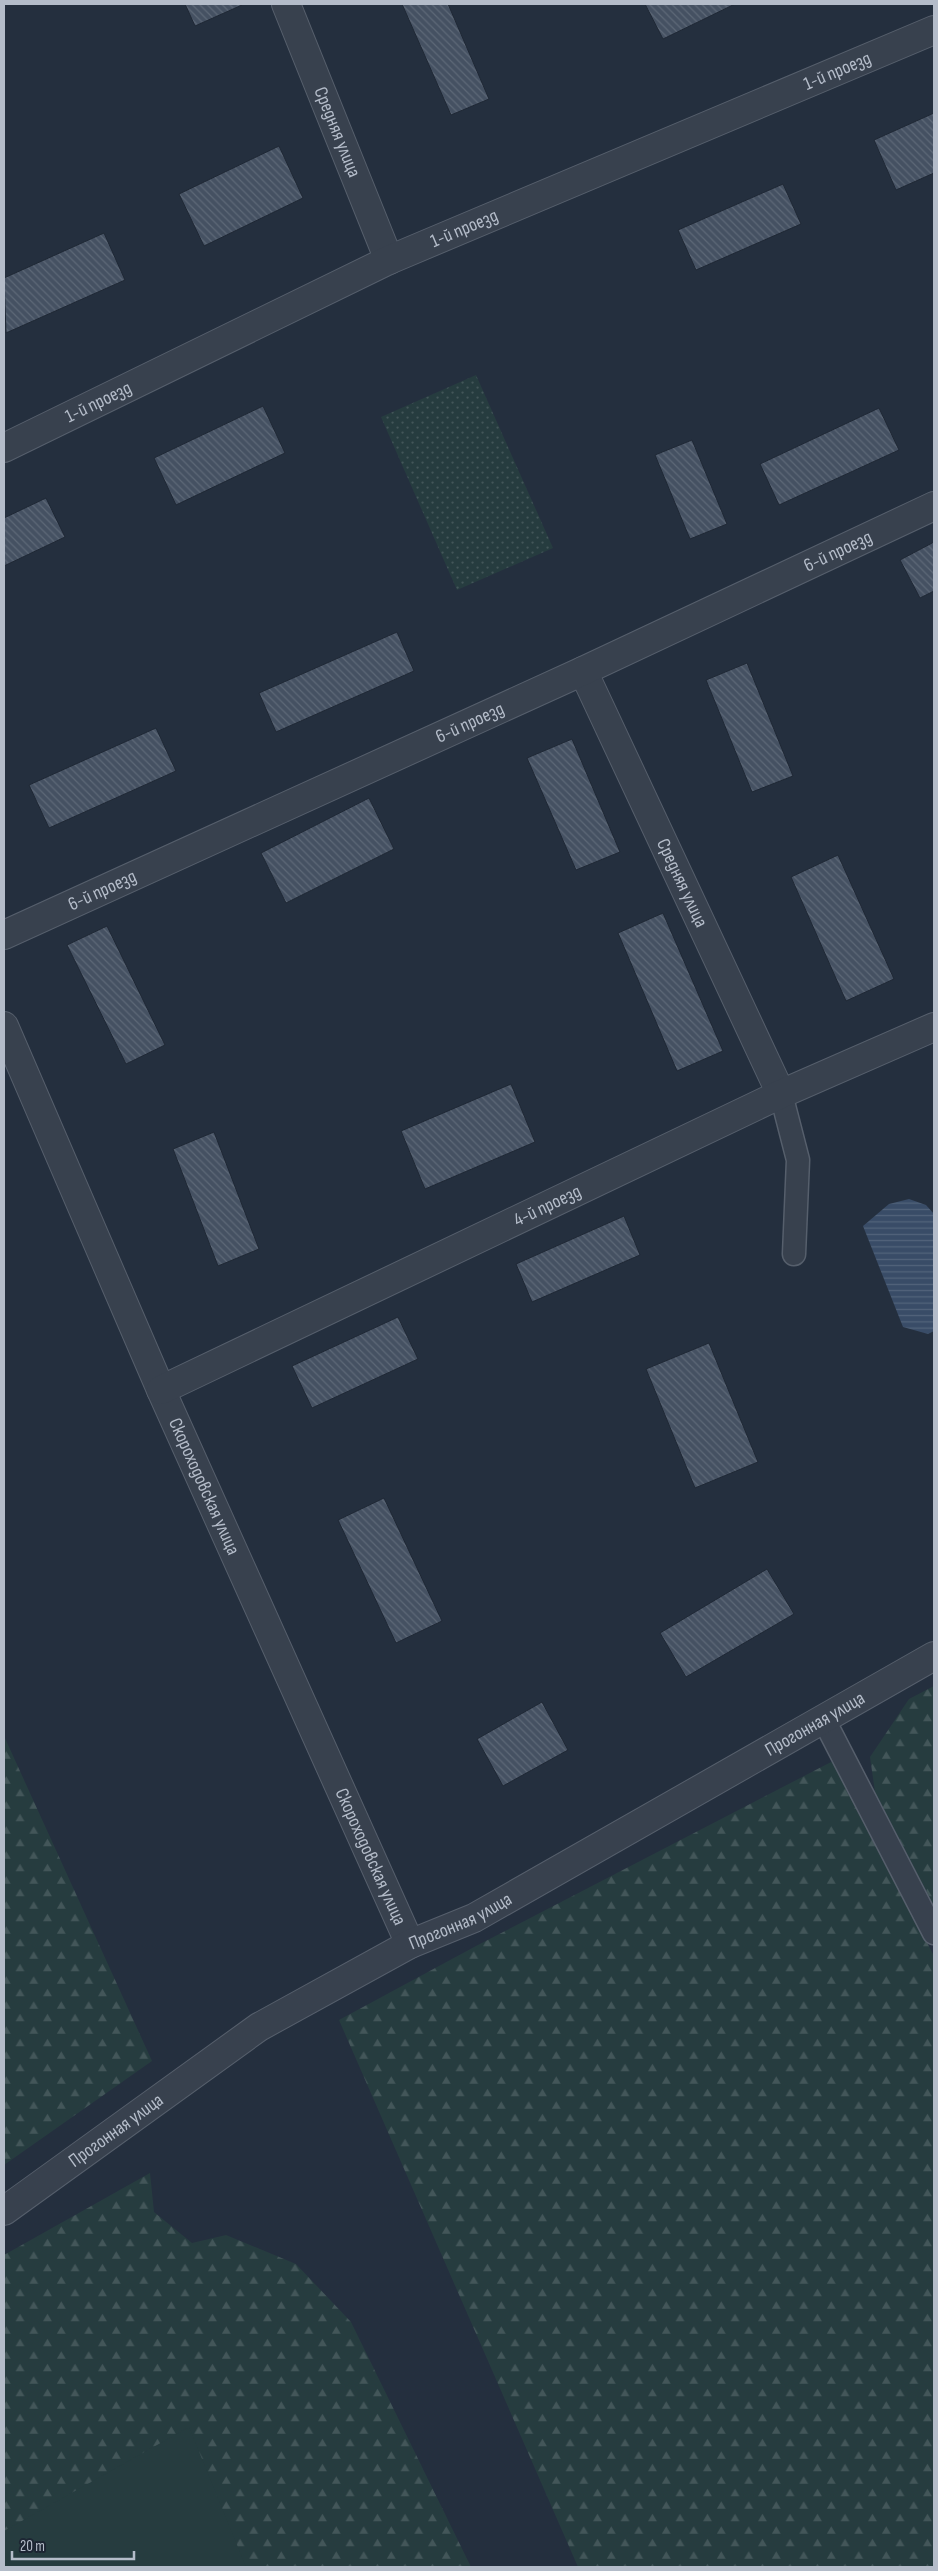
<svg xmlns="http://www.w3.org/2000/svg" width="938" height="2571" font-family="'Sofia Sans Condensed',sans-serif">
  <defs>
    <pattern id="grass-dots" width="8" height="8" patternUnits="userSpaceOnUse" patternTransform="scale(1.25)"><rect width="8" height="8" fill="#263c3f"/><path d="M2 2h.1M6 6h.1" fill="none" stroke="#435659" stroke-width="1.8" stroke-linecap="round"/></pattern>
    <pattern id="forest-firs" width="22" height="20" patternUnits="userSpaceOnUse" patternTransform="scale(1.25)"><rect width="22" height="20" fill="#263c3f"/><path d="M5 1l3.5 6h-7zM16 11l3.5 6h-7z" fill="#435659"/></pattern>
    <pattern id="water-rules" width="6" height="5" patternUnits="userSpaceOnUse" patternTransform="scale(1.25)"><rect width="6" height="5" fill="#394c67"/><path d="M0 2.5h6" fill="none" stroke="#53647b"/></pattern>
    <pattern id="building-back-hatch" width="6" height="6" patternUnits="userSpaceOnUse" patternTransform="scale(1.25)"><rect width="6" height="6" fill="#455162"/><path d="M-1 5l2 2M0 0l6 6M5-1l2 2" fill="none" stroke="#5d6877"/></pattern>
  </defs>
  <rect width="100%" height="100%" fill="#242f3e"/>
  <!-- grass -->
  <path fill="url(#grass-dots)" d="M476,375l77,173 -96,42 -76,-173z"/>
  <!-- forest -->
  <path fill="url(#forest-firs)" d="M934,1686v220l-59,-114 -5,-35 39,-58z
    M4,1736l148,325 -148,104z
    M833,1761l101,195v611h-356l-239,-547 137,-74z
    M150,2173l4,39 38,31 34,-8 70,29 55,58 120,245h-467v-312z"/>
  <!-- garden -->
  <path fill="#263c3f" d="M189,2427l57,140h-242v-36z"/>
  <!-- water -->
  <path fill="url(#water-rules)" d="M909,1199l17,6 8,9v117l-6,3 -25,-7 -40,-101 26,-22z"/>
  <!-- building -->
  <path fill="url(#building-back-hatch)" stroke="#1f2835" d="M185,4h56l1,1 -47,21z
    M402,4h46l41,95 -38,16z
    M645,4h90l-72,35z
    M934,113v60l-38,17 -22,-50z
    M279,146l24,52 -99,48 -25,-52z
    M783,184l18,40 -105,46 -18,-40z
    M104,233l21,47 -119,53 -2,-55z
    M263,406l22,47 -109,52 -22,-47z
    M879,408l20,42 -120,55 -19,-41z
    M692,440l35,84 -37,15 -35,-84z
    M46,498l19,39 -61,29v-48z
    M934,542v49l-14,7 -20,-38z
    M397,632l17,39 -138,61 -17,-39z
    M747,663l46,113 -41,16 -46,-112z
    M156,728l20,43 -127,57 -20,-43z
    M572,739l48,113 -44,18 -49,-112z
    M369,798l25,51 -108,54 -25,-50z
    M838,855l56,124 -48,22 -55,-124z
    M663,913l60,138 -46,20 -59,-138z
    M107,926l58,119 -39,19 -59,-119z
    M511,1084l24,58 -110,47 -24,-58z
    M214,1132l45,117 -41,17 -45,-117z
    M624,1216l16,39 -108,47 -16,-38z
    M398,1317l20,42 -106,49 -20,-42z
    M709,1343l49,119 -63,26 -49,-119z
    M384,1498l58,123 -46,22 -58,-123z
    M767,1569l27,45 -108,63 -26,-44z
    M542,1702l26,48 -65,36 -26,-47z"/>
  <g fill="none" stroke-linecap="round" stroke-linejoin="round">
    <defs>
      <path id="lane" d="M781,1094l17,66 -4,94
        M824,1720l110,213"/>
      <g id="street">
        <path id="s1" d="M286,4l103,256"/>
        <path id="s2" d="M4,448l385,-188 545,-230"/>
        <path id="s3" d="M583,671l198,423"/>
        <path id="s4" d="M4,935l579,-264 351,-165"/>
        <path id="s5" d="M4,1026l157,364 249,554"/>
        <path id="s6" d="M161,1390l620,-296 153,-67"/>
        <path id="s7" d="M4,2211l255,-184 151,-83 64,-26 460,-262"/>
      </g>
    </defs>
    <!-- lane casing -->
    <use href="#lane" stroke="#565f6c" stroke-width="25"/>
    <!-- street casing -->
    <use href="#street" stroke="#565f6c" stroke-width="30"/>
    <!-- lane -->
    <use href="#lane" stroke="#38414e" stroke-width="22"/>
    <!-- street -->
    <use href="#street" stroke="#38414e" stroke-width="28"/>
  </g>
  <g text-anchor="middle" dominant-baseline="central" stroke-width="5" stroke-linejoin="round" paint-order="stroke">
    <!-- street labels -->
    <g font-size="19" fill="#b4bcc9" stroke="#1d2633">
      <text stroke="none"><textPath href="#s2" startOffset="915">1-й проезд</textPath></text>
      <text stroke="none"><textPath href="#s1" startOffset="138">Средняя улица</textPath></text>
      <text stroke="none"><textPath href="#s2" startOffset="510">1-й проезд</textPath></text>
      <text stroke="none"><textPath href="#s2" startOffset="105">1-й проезд</textPath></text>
      <text stroke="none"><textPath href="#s4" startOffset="918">6-й проезд</textPath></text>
      <text stroke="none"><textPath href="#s4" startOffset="512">6-й проезд</textPath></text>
      <text stroke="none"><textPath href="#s3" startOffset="234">Средняя улица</textPath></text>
      <text stroke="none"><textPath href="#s4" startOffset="108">6-й проезд</textPath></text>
      <text stroke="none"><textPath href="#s6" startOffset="428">4-й проезд</textPath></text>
      <text stroke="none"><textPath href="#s5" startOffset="502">Скороходовская улица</textPath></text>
      <text stroke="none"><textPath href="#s7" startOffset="948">Прогонная улица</textPath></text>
      <text stroke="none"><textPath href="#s5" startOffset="908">Скороходовская улица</textPath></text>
      <text stroke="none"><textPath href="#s7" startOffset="542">Прогонная улица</textPath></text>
      <text stroke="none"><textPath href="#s7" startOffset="138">Прогонная улица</textPath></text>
    </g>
  </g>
  <!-- border -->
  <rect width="938" height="2571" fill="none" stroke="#b4bcc9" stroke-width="10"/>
  <!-- scale -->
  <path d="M12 2551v8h122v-8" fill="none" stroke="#b4bcc9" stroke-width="2.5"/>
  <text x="20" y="2551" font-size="15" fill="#b4bcc9" stroke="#1d2633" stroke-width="4" paint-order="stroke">20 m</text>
</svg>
